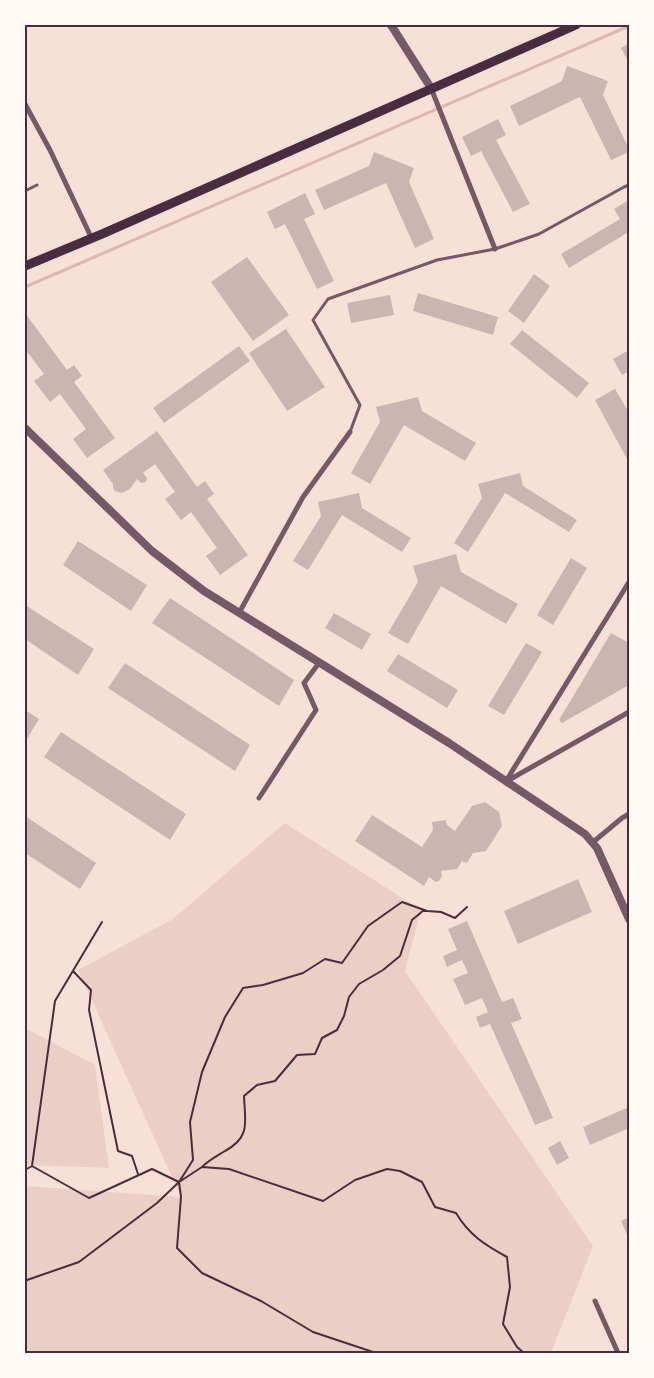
<svg xmlns="http://www.w3.org/2000/svg" width="654" height="1378" font-family="'Titillium Web',sans-serif">
  <rect width="100%" height="100%" fill="#f7e1d7"/>
  <!-- green -->
  <path fill="#ebcfc5" d="M285,823l136,87 -16,61 188,275 -42,107h-526v-167l156,11 -103,-227 95,-51z
    M25,1028l70,37 14,103 -84,-3z"/>
  <g fill="none" stroke-linecap="round" stroke-linejoin="round">
    <!-- stream -->
    <path stroke="#dcb8b0" stroke-width="3" d="M25,287l604,-261"/>
  </g>
  <!-- building -->
  <path fill="#ccb4b1" d="M629,43v20l-8,-15z
    M567,66l41,15 -5,14 26,54v3l-18,8 -31,-63 -61,29 -9,-20 52,-25z
    M498,119l8,16 -10,5 34,64 -17,8 -32,-61 -10,5 -9,-19z
    M374,152l40,16 -5,14 25,57 -19,9 -29,-65 -62,27 -9,-20 54,-24z
    M305,193l10,21 -11,5 30,62 -17,8 -32,-65 -10,5 -8,-17z
    M629,200v37l-2,-4 -58,35 -8,-14 59,-35 -6,-10z
    M247,257l42,58 -36,26 -42,-59z
    M534,274l16,12 -26,37 -16,-12z
    M418,293l80,24 -5,18 -80,-24z
    M390,295l4,20 -43,8 -4,-20z
    M25,313l42,57 7,-5 8,11 -8,6 41,56 -28,20 -14,-19 13,-10 -26,-35 -10,8 -16,-21 10,-7 -19,-25z
    M286,329l39,58 -38,24 -38,-58z
    M522,330l67,53 -12,15 -67,-54z
    M239,346l11,15 -86,62 -11,-15z
    M629,350v21l-7,4 -9,-16z
    M615,389l14,24v45l-2,1 -32,-59z
    M418,397l4,14 54,32 -11,18 -61,-36 -34,59 -19,-11 29,-51 -4,-15z
    M157,431l40,56 8,-6 9,13 -7,5 41,56 -28,20 -14,-19 11,-8 -26,-36 -10,8 -16,-21 10,-7 -20,-28 -12,9 4,5 -1,4 -5,1 -4,-4 -7,10 -8,4 -7,-2 -2,-3v-4l-10,-14z
    M520,473l3,13 54,34 -8,12 -64,-39 -37,59 -14,-9 28,-45 -4,-14z
    M359,493l3,15 49,30 -9,14 -60,-37 -34,55 -15,-9 28,-45 -3,-14z
    M78,541l69,44 -16,26 -68,-46z
    M456,554l5,18 57,32 -12,20 -65,-38 -33,58 -20,-11 30,-51 -5,-16z
    M571,558l16,10 -34,57 -16,-10z
    M170,598l124,82 -15,26 -127,-83z
    M25,605l69,44 -16,26 -53,-36z
    M334,613l37,21 -9,16 -37,-22z
    M611,633l18,10v42l-67,38 -3,-3z
    M526,643l16,9 -38,63 -16,-9z
    M398,654l60,36 -11,18 -60,-37z
    M125,663l125,82 -15,26 -127,-83z
    M25,710l14,9 -14,23z
    M61,732l125,82 -16,26 -126,-83z
    M485,802l14,10 3,14 -16,25 -13,2 -6,10 -5,-2 -5,8 -16,2 1,5 -3,5 -3,1 -7,-5 -5,9 -69,-45 17,-26 50,32 11,-17 -1,-8 14,-2 1,5 8,6 17,-25z
    M25,816l71,47 -16,26 -55,-36z
    M578,879l14,33 -74,32 -14,-33z
    M467,921l35,81 11,-4 9,21 -11,4 42,95 -18,7 -45,-101 -10,4 -4,-11 12,-5 -6,-14 -17,7 -12,-26 15,-6 -6,-13 -15,7 -4,-11 14,-6 -9,-21z
    M629,1107v21l-39,17 -7,-18z
    M560,1141l9,17 -12,7 -9,-17z
    M629,1217v22l-8,-18z"/>
  <g fill="none" stroke-linecap="round" stroke-linejoin="round">
    <!-- path -->
    <path stroke="#4a2c40" stroke-width="2" d="M102,922l-47,79 -23,165 57,32 63,-29 27,13 2,15 -4,51 25,25 59,28 52,31 63,21
      M73,971l18,19 -2,20 29,141 14,5 6,18
      M202,1167c7,-7 15,-11 23,-16 26,-14 20,-29 19,-55l13,-11 18,-4 22,-26 18,-1 7,-16 15,-8 7,-14 5,-19 10,-13 24,-14 17,-14 12,-36 12,-10
      M25,1170l7,-4
      M179,1182l14,-22 -3,-38 12,-50 23,-55 18,-29 20,-3 40,-12 22,-14 17,4 26,-37 34,-24 25,9 14,1 14,6 12,-11
      M25,1284l2,-4 52,-18 78,-59 22,-21 23,-15 27,2 94,32 32,-21 32,-11 13,2 22,11 13,25 21,6c13,22 29,32 51,44l3,30 -7,37 14,23 7,6"/>
    <!-- service -->
    <path stroke="#755966" stroke-width="3" d="M25,191l12,-6
      M350,432l10,-27 -47,-85 15,-21 109,-39 58,-11 44,-15 85,-47 5,-2"/>
    <!-- minor -->
    <path stroke="#755966" stroke-width="5" d="M431,88l64,161
      M25,104l25,46 42,89
      M239,613l64,-116 47,-65
      M506,781l123,-199
      M507,781l122,-69
      M259,798l57,-88 -12,-27 15,-20
      M592,843l30,-25 7,-4
      M595,1301l23,52"/>
    <!-- tertiary -->
    <path stroke="#755966" stroke-width="8" d="M391,25l40,63
      M25,428l127,123 52,40 245,152 136,91 12,14 32,71"/>
    <!-- secondary -->
    <path stroke="#4a2c40" stroke-width="9" d="M25,266l77,-32 474,-209"/>
  </g>
  <!-- border -->
  <rect width="654" height="1378" fill="none" stroke="#fffaf5" stroke-width="52"/>
  <rect x="26" y="26" width="602" height="1326" fill="none" stroke="#4a2c40" stroke-width="2"/>
</svg>
